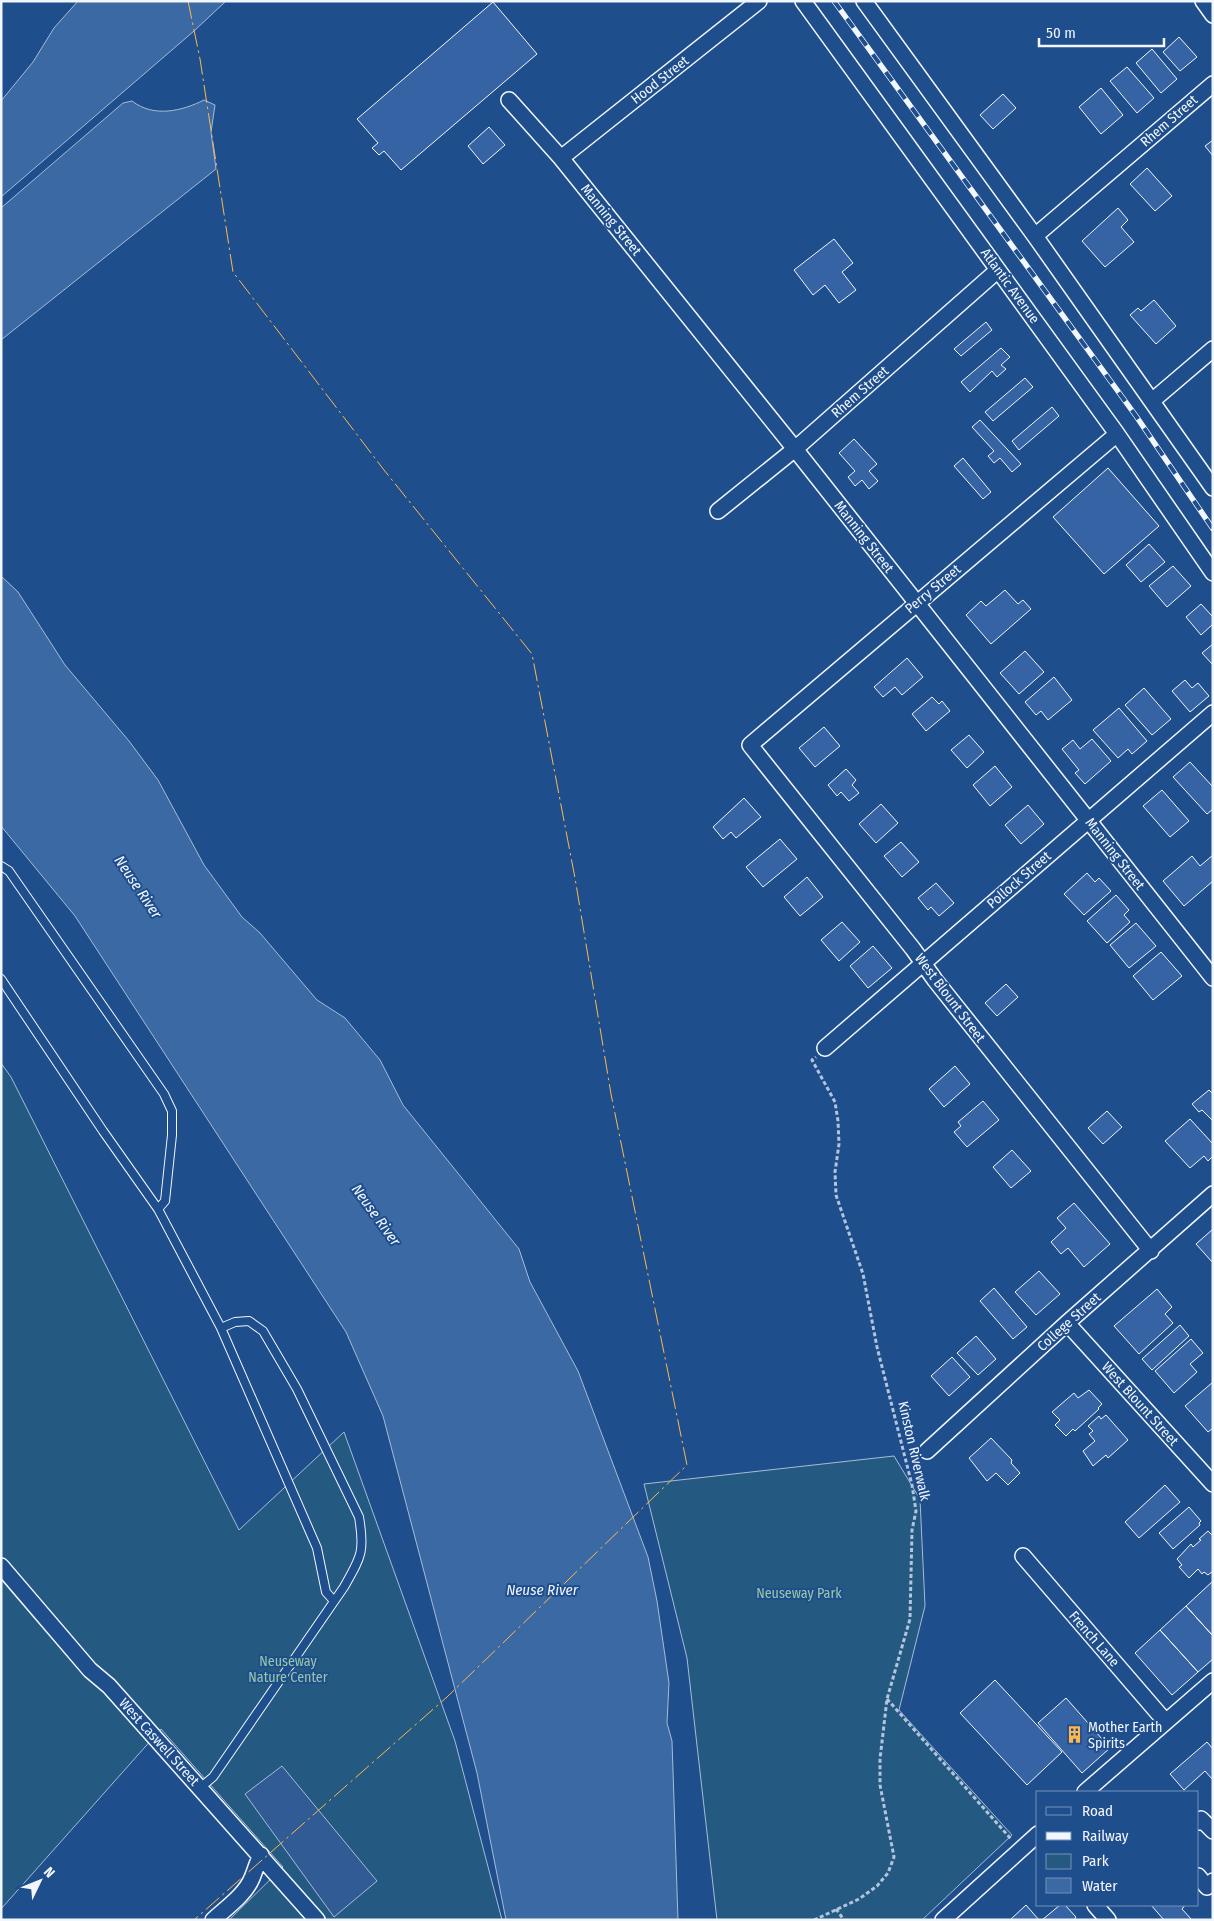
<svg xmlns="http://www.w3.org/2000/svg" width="1214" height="1921" font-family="'Fira Sans Condensed',sans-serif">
  <rect width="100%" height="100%" fill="#1f4e8c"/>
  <!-- green -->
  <path fill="#245a82" stroke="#a8bbd7" d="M1,1063l10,14 228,453 105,-98 111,309 47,179h-273l54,-53 -122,-138 -160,180z
    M894,1456l26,43 5,107 -26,104 113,125 -90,85h-205l-30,-262 -43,-174z"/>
  <!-- parking -->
  <path fill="#305b95" stroke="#a8bbd7" d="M282,1766l95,115 -43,36 -89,-123z"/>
  <!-- water -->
  <path fill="#3b69a3" stroke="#a8bbd7" d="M78,1h148l-32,30 -193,166v-96l32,-39 21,-34z
    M204,100l11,5 -4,27 5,37 -215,171v-132l122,-105 9,-2c22,17 50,10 72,-1z
    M1,576l17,16 47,73 64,76 29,39 46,85 38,52 18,16 57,67 28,18 35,42 23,45 116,144 11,33 48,89 70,186 9,44 12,82 -2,40 5,18 6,179h-172l-29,-147 -94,-357 -37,-84 -271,-416 -74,-90z"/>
  <!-- building -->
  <path fill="#3563a3" stroke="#f2f6ff" d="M493,2l44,52 -136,116 -17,-19 -5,4 -7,-7 6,-5 -21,-24z
    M1179,37l18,20 -17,14 -17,-19z
    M1152,49l25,30 -16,14 -25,-30z
    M1127,67l27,31 -17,15 -27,-32z
    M1101,88l22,27 -22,19 -22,-27z
    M1003,94l13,14 -23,21 -13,-14z
    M489,127l16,18 -22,19 -15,-18z
    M1213,140v16l-8,-10z
    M1147,168l25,28 -17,15 -25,-27z
    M1118,208l10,12 -7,7 13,15 -29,25 -23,-26z
    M834,239l19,24 -11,9 14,18 -17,13 -14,-18 -12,10 -19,-25z
    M1154,300l22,26 -20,18 -26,-29 8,-7 3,3z
    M986,322l6,8 -31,26 -7,-7z
    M1001,348l9,9 -9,8 5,4 -9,8 -5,-6 -22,21 -9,-10z
    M1025,378l8,9 -40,34 -8,-9z
    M1052,407l7,9 -40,34 -7,-9z
    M980,420l41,44 -9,8 -12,-14 -6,5 -6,-7 6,-5 -22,-24z
    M854,439l23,25 -8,7 9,10 -9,8 -7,-9 -7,6 -7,-9 7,-6 -16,-18z
    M963,458l28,34 -8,7 -29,-33z
    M1108,468l51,58 -55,48 -51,-57z
    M1149,544l16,18 -24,20 -15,-17z
    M1173,566l18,20 -24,21 -18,-21z
    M1005,590l13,14 5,-4 8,9 -40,35 -25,-29 15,-14 5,5z
    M1201,604l12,13v7l-12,11 -15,-18z
    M1213,644v21l-11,-12z
    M1025,651l19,21 -25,22 -19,-21z
    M907,658l16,19 -21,18 -7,-8 -12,10 -9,-10z
    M1054,677l18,23 -24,20 -7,-9 -5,4 -11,-13z
    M1185,680l7,8 6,-5 11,13 -19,16 -18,-21z
    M1144,688l27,31 -19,16 -27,-30z
    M932,697l7,7 3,-3 8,10 -24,20 -14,-17z
    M1119,708l28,33 -15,13 -4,-5 -10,9 -25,-28z
    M824,727l16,19 -25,21 -16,-19z
    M969,735l15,17 -17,16 -16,-18z
    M1092,739l19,22 -26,23 -10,-11 4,-3 -17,-21 11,-9 7,9z
    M1190,762l23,25v22l-6,5 -34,-37z
    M995,766l17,21 -22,19 -17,-21z
    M846,769l10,11 -4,5 7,8 -10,8 -8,-9 -4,4 -9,-11z
    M1162,790l27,31 -19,16 -27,-31z
    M744,798l17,19 -25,21 -5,-6 -8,7 -10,-12z
    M881,804l17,19 -22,20 -17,-19z
    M1028,805l16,19 -23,20 -16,-19z
    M780,839l17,20 -34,28 -17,-20z
    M901,842l18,20 -17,15 -18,-21z
    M1213,855v26l-29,25 -21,-25 29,-25 8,10z
    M1087,873l8,9 4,-4 12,13 -27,24 -20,-21z
    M807,877l16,20 -23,19 -16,-19z
    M936,883l18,20 -15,13 -8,-9 -3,3 -10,-12z
    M1116,895l13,15 -5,5 6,7 -23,21 -20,-22z
    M842,922l18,20 -21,19 -18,-21z
    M1136,923l20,23 -27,22 -19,-23z
    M873,946l19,22 -24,20 -18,-22z
    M1161,952l21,24 -29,24 -20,-24z
    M1006,984l12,13 -21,19 -12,-13z
    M955,1066l15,18 -26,23 -15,-18z
    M1209,1090l4,4v27l-11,-11 -3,2 -7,-8z
    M983,1101l16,19 -32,27 -13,-15 7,-6 -3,-4z
    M1107,1111l15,16 -19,17 -15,-16z
    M1190,1119l23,25v12l-5,5 -4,-5 -14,12 -25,-27z
    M1012,1150l19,21 -20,17 -18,-21z
    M1074,1203l36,41 -26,23 -16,-19 -7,6 -10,-12 15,-14 -9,-10z
    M1213,1229v34l-17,-19z
    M1039,1271l21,23 -24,21 -21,-23z
    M994,1288l33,39 -14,12 -33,-38z
    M1157,1289l15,18 -7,7 8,9 -34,31 -25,-28z
    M1180,1325l9,11 -37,34 -10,-11z
    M976,1336l20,23 -18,16 -21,-22z
    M1191,1339l12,14 -13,11 7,8 -23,21 -19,-22z
    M952,1357l18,20 -21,19 -18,-20z
    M1213,1382v46l-5,4 -23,-26z
    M1089,1390l13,14 -4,4 1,1 -24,22 -2,-2 -7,7 -11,-11 5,-5 -8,-8 22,-19 4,5z
    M1106,1415l22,25 -20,18 -2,-3 -13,11 -10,-15 12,-10 -6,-7 4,-3 -5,-5 11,-10 2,3z
    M991,1438l21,22 -1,3 9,10 -12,12 -12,-12 -9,8 -18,-23z
    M1165,1485l15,17 -41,36 -14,-16z
    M1189,1507l12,14 -2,2 1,2 -27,24 -14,-16z
    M1208,1531l5,5v35l-5,4 -4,-3 -2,2 -4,-5 -9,9 -10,-11 3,-2 -5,-6 14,-15 2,3 8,-7 -2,-1z
    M1213,1581v55l-27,-30z
    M1186,1606l27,30v23l-15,13 -38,-42z
    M1160,1630l38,42 -26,23 -37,-42z
    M995,1680l67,72 -35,33 -67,-72z
    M1066,1698l44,50 -28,25 -44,-50z
    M1207,1742l6,7v31l-8,-9 -21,19 -14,-16z
    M1026,1905l13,15h-29z
    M1060,1905h5l11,12 -2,3h-32z
    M1151,1905h34l-3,4 10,11h-28z"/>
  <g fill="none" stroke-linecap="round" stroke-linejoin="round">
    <defs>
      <path id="service" d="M1,866l8,5 155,223 8,17v24l-7,66 -7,8
        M1,979l102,152 55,78 63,119
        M200,1788l13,-11 131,-190c17,-30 21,-35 15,-70l-62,-128 -34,-58 -14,-10 -14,1 -14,6 96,220 9,44 8,9"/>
      <path id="minor" d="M803,1l314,433 96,139
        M864,1l171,235 178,252
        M1203,1l10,14
        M509,100l52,58 234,291 418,529
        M561,158l198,-157
        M1035,236l178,-152
        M1152,401l61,-52
        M1117,434l-367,311 163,204 22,31 216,271
        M718,511l77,-62 203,-179
        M825,1048l388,-335
        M1067,1323l146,161
        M927,1451l140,-128 146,-129
        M1023,1556l142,165
        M1,1566l89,104 19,16 208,234
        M1085,1792l128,-111
        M1198,1822l3,-3 12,12
        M1198,1876l9,11 6,-6
        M1095,1905l13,15
        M213,1920c13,-12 32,-25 39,-42 3,-7 5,-15 9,-23
        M943,1920l95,-86"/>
    </defs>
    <!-- service casing -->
    <use href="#service" stroke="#f2f6ff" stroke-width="10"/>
    <!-- minor casing -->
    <use href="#minor" stroke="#f2f6ff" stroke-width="18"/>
    <!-- path -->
    <path stroke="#b3c4dc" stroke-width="3" stroke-dasharray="4 2.5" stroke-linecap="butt" d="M887,1699l124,140
      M836,1909l8,11
      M814,1920l45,-21 18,-13 11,-13 6,-16 -14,-72v-26l7,-60 23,-80 2,-89 4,-19 -4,-26 -35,-138 -14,-73 -27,-79 -1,-23 4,-28 -1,-23 -3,-19 -23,-42 4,-3"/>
    <!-- service -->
    <use href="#service" stroke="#1f4e8c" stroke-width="8"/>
    <!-- minor -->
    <use href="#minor" stroke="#1f4e8c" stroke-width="15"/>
    <defs>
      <path id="rail" d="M834,1l302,415 77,113"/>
    </defs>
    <!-- rail casing -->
    <use href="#rail" stroke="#f2f6ff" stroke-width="5.5"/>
    <!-- rail -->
    <use href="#rail" stroke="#1f4e8c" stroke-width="4" stroke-dasharray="11" stroke-linecap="butt"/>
    <!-- power -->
    <path stroke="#ffb74d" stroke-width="1" stroke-dasharray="18 4 2.5 4" stroke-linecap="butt" d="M188,1l12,58 33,213 151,198 148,184 43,224 36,216 76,371 -240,232 -253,223"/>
  </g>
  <!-- icons -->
  <defs>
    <symbol id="building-bare" viewBox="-9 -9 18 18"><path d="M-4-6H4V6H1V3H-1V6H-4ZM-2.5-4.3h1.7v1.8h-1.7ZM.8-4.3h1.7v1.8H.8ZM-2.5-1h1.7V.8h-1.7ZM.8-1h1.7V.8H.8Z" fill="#ffb74d" stroke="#1f4e8c" stroke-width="2.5" paint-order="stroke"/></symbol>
  </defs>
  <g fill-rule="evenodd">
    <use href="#building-bare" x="1062" y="1722" width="25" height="25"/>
  </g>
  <g text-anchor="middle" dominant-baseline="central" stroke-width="4" stroke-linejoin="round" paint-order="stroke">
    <!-- street labels -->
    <g font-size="14" fill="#f2f6ff" stroke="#1f4e8c">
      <text transform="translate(660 80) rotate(-38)">Hood Street</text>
      <text transform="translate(1169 121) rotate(-41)">Rhem Street</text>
      <text transform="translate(611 220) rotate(51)">Manning Street</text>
      <text transform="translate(1010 286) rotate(54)">Atlantic Avenue</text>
      <text transform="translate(860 392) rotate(-41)">Rhem Street</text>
      <text transform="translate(864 537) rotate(52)">Manning Street</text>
      <text transform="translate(933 589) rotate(-40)">Perry Street</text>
      <text transform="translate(1115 854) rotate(52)">Manning Street</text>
      <text transform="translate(1019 880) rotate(-41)">Pollock Street</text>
      <text transform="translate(950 998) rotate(53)">West Blount Street</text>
      <text transform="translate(1069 1322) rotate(-42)">College Street</text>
      <text transform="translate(1140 1404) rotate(48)">West Blount Street</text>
      <text transform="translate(914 1451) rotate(77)">Kinston Riverwalk</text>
      <text transform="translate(1094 1639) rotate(49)">French Lane</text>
      <text transform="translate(159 1742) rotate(48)">West Caswell Street</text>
    </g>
    <!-- park labels -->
    <g font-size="14" fill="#97c8a6" stroke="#1f4e8c">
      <text x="799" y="1593">Neuseway Park</text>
      <text x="288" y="1661">Neuseway<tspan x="288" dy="16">Nature Center</tspan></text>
    </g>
    <!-- poi labels -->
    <g font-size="14" fill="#f2f6ff" stroke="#1f4e8c" text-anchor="start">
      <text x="1088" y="1727">Mother Earth<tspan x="1088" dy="16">Spirits</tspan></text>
    </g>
    <!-- water labels -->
    <g font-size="15" font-style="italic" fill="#f2f6ff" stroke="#1f4e8c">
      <text transform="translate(138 887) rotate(56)">Neuse River</text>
      <text transform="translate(376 1215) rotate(54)">Neuse River</text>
      <text x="542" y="1590">Neuse River</text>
    </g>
  </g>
  <!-- border -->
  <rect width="1214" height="1921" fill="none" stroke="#f2f6ff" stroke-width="5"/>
  <!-- legend -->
  <rect x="1036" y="1791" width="162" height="115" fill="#1f4e8c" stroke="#7391ba"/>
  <rect x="1046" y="1807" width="25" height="8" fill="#1f4e8c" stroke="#7391ba"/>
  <text x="1082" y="1816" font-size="15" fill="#f2f6ff">Road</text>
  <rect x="1046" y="1832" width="25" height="8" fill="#f2f6ff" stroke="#7391ba"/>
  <text x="1082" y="1841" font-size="15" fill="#f2f6ff">Railway</text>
  <rect x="1046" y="1854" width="25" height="15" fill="#245a82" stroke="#7391ba"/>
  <text x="1082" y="1866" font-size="15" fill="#f2f6ff">Park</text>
  <rect x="1046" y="1878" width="25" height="15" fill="#3b69a3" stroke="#7391ba"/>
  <text x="1082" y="1891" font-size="15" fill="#f2f6ff">Water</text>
  <!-- north arrow -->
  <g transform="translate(40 1881) rotate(47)" stroke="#1f4e8c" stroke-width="4" paint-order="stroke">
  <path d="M0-4L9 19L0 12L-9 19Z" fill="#f2f6ff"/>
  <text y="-8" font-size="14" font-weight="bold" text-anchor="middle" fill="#f2f6ff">N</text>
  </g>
  <!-- scale -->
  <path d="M1039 38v8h125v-8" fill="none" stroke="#f2f6ff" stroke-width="2.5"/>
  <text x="1046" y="38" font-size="15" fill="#f2f6ff" stroke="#1f4e8c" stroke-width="4" paint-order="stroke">50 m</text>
</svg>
